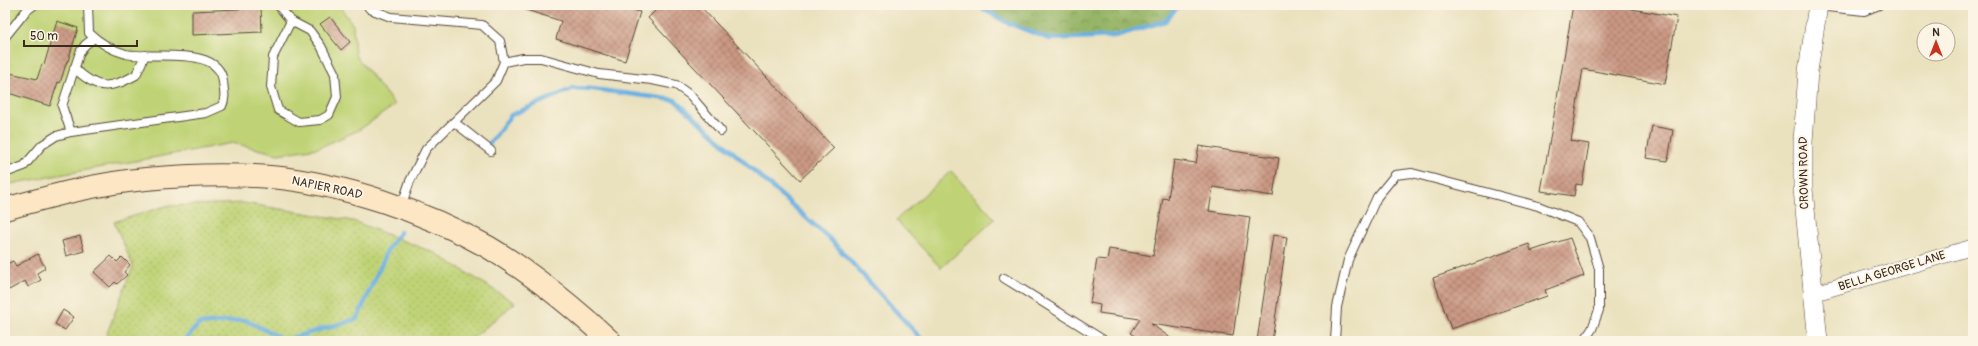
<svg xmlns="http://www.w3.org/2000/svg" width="1978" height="346" font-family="Pangolin,sans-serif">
  <defs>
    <pattern id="grass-dots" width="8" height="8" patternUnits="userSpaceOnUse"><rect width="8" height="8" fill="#bfd376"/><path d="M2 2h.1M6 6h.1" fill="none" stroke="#a5b566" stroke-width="1.8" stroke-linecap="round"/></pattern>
    <pattern id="forest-crowns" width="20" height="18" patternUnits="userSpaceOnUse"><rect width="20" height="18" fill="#97b567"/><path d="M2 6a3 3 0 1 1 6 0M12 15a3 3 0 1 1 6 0" fill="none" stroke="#7c9354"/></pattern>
    <pattern id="building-cross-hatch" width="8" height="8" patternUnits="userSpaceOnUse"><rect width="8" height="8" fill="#cb9984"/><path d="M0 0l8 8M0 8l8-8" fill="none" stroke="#a67d6b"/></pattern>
  </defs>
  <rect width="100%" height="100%" fill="#fcf5e5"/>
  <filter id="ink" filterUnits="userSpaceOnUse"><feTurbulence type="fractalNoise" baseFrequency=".025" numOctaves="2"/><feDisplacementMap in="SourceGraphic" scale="8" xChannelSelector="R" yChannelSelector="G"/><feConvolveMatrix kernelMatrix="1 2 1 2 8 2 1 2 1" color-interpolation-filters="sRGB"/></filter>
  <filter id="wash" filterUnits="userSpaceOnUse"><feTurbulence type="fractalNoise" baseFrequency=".012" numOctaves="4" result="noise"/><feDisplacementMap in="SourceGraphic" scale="16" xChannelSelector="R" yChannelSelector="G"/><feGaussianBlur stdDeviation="0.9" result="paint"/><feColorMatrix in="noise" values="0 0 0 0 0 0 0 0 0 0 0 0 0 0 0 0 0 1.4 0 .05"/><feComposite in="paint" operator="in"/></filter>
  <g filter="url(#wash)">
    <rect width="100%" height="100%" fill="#eae1be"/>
    <!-- grass -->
    <path fill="url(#grass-dots)" stroke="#7d7e4a" d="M244,203l109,18 82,32 80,50 -46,38h-365l29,-75 -19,-44 52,-16z"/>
    <!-- forest -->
    <path fill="url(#forest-crowns)" stroke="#697042" d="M976,5h203l-14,16 -50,15 -66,3 -41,-16z"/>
    <!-- park -->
    <path fill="#bfd376" stroke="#7d7e4a" d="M5,5h334l14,20 2,30 40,50 -36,25 -41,18 -40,6 -45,-11 -228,42z
      M951,171l44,48 -54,49 -45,-48z"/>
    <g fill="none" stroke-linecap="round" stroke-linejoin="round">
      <!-- stream -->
      <path stroke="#6bb0e1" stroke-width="4.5" d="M976,5l32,18 41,16 66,-3 50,-15 14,-16
        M490,143l21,-28 63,-27 18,1 83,11 157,141 91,100
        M184,341l15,-17 46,-4 40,20 72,-21 31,-70 12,-17"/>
    </g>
    <g id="blocks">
      <!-- building -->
      <path fill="url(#building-cross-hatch)" d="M520,5h97l23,7 -15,49 -69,-22 5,-18 -41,-13z
        M661,5h38l135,143 -34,32 -152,-162z
        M1573,5h36l68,12 -12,67 -82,-15 -12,72 18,3 -7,41 -6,-1 -2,12 -33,-5z
        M261,8l1,24 -70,3v-24z
        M330,17l20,25 -9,8 -21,-26z
        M57,21l21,7 -10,33h-1l-7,22 -2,-1 -8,24 -45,-14v-20l32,7 5,-15 2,1z
        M1652,126l21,4 -5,31 -22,-3z
        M1199,146l80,12 -6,38 -60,-9 -4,24 41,6 -17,119 -82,-12 24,17h-32l-12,-8 9,-14 -41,-6 1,-8 -10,-2 7,-44 10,1 2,-11 44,7 10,-58 5,1 6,-39 22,3z
        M1273,235l14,2 -15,104h-15z
        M80,236l4,15 -18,5 -4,-15z
        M1570,238l14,38 -39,14 2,6 -96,33 -18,-51 96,-34 2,7z
        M38,254l7,14 -8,5 4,7 -13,7 -3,-6 -16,9 -4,-8v-17l8,-4 3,5z
        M111,256l6,6 5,-5 8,8 -6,7 3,3 -10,9 -2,-2 -5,5 -16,-15z
        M63,310l11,7 -9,13 -10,-6z"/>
    </g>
  </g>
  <g filter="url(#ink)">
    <use href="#blocks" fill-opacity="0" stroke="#554536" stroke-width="1"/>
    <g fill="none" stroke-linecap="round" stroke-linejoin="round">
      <defs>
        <path id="service" d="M278,5l13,16 19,10 11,15 14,28 2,23 -8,18 -9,5 -21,2 -21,-12 -7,-23 2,-30 18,-36
          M367,5l3,4 21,8 91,8 18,16 4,21 -8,19 -70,68 -16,32 -9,26
          M1818,6l46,5 15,-6
          M5,37l21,-26 8,-6
          M504,62l19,-4h18l58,16 53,6 24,5 14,10 31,36
          M74,68c24,22 34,22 62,7l9,-20
          M454,122l37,29
          M71,132l-9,-26 18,-54 5,-7 9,-7
          M5,173l19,-7 18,-21 14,-9 15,-4 135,-19 16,-7c4,-8 2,-15 1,-24 -3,-38 -72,-22 -97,-28 -15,-4 -26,-11 -37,-21l-1,-28
          M1004,278l101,63
          M1335,341l2,-34 11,-47 29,-63 18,-22 17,-2 126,33 40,16 12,16 9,31v41l-7,19 -8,12"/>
        <path id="minor" d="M1812,294l161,-47"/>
        <path id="tertiary" d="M1818,341l-15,-152v-47l5,-71 10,-66"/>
        <path id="secondary" d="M5,209c46,-13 93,-26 141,-30 41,-4 84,-5 124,-2 71,6 156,35 218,70 44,26 84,59 122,94"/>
      </defs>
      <!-- service casing -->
      <use href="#service" stroke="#554536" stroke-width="10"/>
      <!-- minor casing -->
      <use href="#minor" stroke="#554536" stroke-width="16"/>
      <!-- tertiary casing -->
      <use href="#tertiary" stroke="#554536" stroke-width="20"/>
      <!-- secondary casing -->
      <use href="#secondary" stroke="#554536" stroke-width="24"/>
      <!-- service -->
      <use href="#service" stroke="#fff" stroke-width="8"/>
      <!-- minor -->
      <use href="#minor" stroke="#fff" stroke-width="15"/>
      <!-- tertiary -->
      <use href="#tertiary" stroke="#fff" stroke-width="19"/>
      <!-- secondary -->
      <use href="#secondary" stroke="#fce6c4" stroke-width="22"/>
    </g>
  </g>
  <g text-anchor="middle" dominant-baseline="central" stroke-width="4" stroke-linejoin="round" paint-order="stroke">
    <!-- street labels -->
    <g font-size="12" fill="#3b2a1e" stroke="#fcf5e5">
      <text transform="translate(1804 173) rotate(-91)">CROWN ROAD</text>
      <text transform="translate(327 188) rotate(12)">NAPIER ROAD</text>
      <text transform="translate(1892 271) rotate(-17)">BELLA GEORGE LANE</text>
    </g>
  </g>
  <!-- margin -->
  <rect width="1978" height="346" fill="none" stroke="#fcf5e5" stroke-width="20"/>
  <!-- north arrow -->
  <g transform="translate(1936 42)"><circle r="19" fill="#fcf5e5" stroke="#afa495"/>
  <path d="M0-3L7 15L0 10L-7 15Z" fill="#c8321e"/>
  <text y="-6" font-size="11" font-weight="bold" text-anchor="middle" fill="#3b2a1e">N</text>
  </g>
  <!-- scale -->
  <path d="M24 40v6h113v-6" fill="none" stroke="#3b2a1e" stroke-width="2"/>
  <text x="30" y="40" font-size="12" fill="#3b2a1e" stroke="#fcf5e5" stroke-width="3" paint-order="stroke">50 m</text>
</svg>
